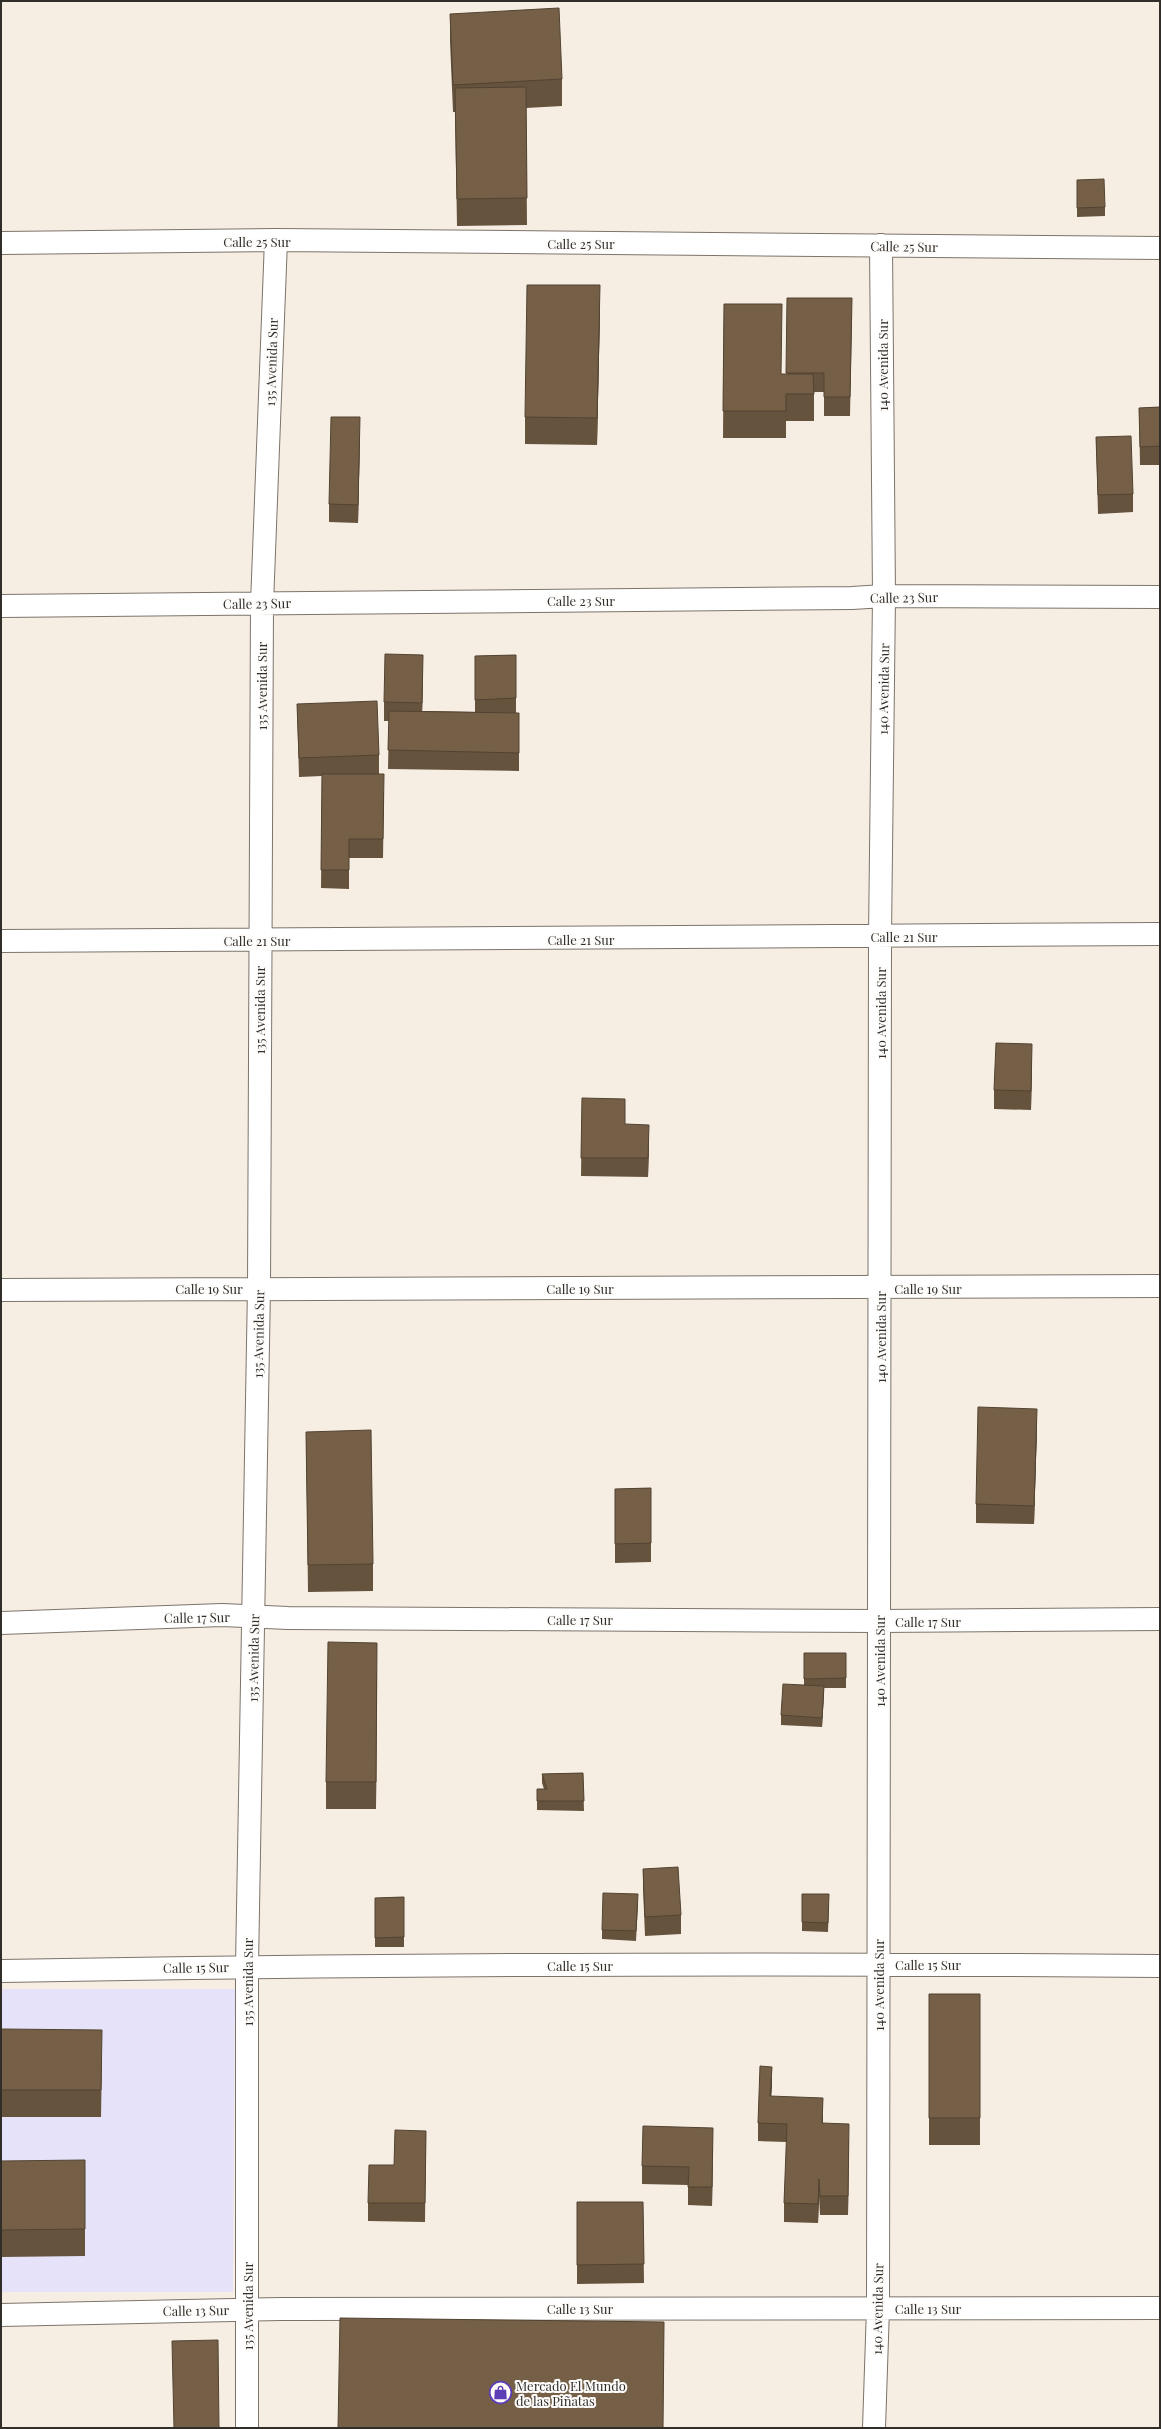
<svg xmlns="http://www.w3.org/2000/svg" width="1161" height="2429" font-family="'Playfair Display',serif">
  <rect width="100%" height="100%" fill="#f7eee3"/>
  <!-- education -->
  <path fill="#e5e2f9" d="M1,1989h234l-2,303h-232z"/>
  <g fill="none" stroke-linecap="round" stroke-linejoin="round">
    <defs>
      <path id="minor" d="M1,243l275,-3 884,8
        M1,606l851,-8 32,-2 276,1
        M1,941l1159,-7
        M1,1290l1159,-4
        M1,1623l221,-8 66,3 591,3 281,-2
        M1,1971c386,-7 773,-8 1159,-5
        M1,2315l280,-6 879,-1
        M247,2428v-462l12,-679 3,-683 14,-364
        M874,2428l4,-120 2,-1372 4,-340 -3,-351"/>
    </defs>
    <!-- minor casing -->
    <use href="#minor" stroke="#7c746b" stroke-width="24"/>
    <!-- minor -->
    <use href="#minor" stroke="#fff" stroke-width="22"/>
  </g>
  <!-- wall -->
  <path fill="#65533d" d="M450,14l112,65v27l-36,2 1,117 -70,1 -2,-114h-2l-3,-71z
    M1077,180l28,27v9l-28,1z
    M724,304l57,70h5l66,-57 -2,99h-26v-24h-10v29h-28v17h-63z
    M600,312l-3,133 -72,-1v-27z
    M1160,407v58h-20l-1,-57z
    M360,436l-2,87 -29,-1v-18z
    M1096,437l37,57v18l-35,2z
    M516,655v58l3,18v40l-131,-2 1,-48h-5v-19l39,-28 -1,37 53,1v-56z
    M297,704l82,51v19h-16l21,19 -1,65h-34v31l-28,-1 1,-112 -23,1z
    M1032,1063l-1,47 -37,-1v-19z
    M582,1098l43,26 24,19 -1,34 -67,-1z
    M1037,1427l-3,97 -58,-1v-19z
    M306,1432l67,132v27l-65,1z
    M651,1488v74l-36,1v-74z
    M804,1653h42v35h-22l-2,39 -41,-2v-10l23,-30z
    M377,1670l-1,139h-50v-27z
    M583,1773l1,38 -47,-1v-21h7l-2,-6v-9z
    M643,1869l38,46v19l-36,2 -2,-49z
    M404,1897v50h-29v-49z
    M638,1904l-2,37 -34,-2v-9z
    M829,1904l-1,28 -26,-1v-9z
    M929,1994h51v151h-51z
    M1,2029l101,28 -1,60h-100z
    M772,2085l-1,11 52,21v6l26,19 -1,73h-28l-1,-18 -1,26 -34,-1v-19l3,-61 -29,-1v-18z
    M426,2131l-1,91 -57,-1v-18l26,-38z
    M713,2147l-1,59 -24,-1v-20l-46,-1v-18z
    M1,2161l84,68v27l-84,1z
    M577,2202h66l1,81 -67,1z"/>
  <!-- shaded-wall -->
  <path fill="#524332" d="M600,285v27l-3,133v-27z
    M360,417v19l-2,87v-18z
    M423,655v19l-1,48v-19z
    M1032,1044v19l-1,47v-19z
    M649,1125v18l-1,34v-19z
    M1037,1409v18l-3,97v-18z
    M377,1643v27l-1,139v-27z
    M824,1686v9l-2,32v-9z
    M772,2067v18l-2,30v-19z
    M823,2098v19l-1,25v-19z
    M849,2124v18l-1,73v-19z
    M713,2128v19l-1,59v-19z
    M819,2179v18l-1,26v-19z
    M664,2322v34l-1,72z"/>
  <!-- building -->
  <path fill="#756047" stroke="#524332" d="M559,8l3,71 -109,6 -3,-71z
    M526,87l1,111 -70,1 -2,-111z
    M1104,179l1,28 -28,1v-28z
    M527,285h73l-3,133 -72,-1z
    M787,298h65l-2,99h-26v-24h-38z
    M724,304h58l-1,70h32l1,20h-28v17h-63z
    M1160,407v39l-20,1 -1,-39z
    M331,417h29l-2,88 -29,-1z
    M1131,436l2,58 -35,1 -2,-58z
    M385,654l38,1 -1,48 -38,-1z
    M516,655v43l-41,2v-44z
    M377,701l2,54 -80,3 -2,-54z
    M389,711l130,2v40l-131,-3z
    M322,774h62l-1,65h-34v31h-28z
    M996,1043l36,1 -1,47 -37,-1z
    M582,1098l43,1v25l24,1 -1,33h-67z
    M978,1407l59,2 -3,97 -58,-2z
    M371,1430l2,134 -65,1 -2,-133z
    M651,1488v55l-36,1v-55z
    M328,1642l49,1 -1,139h-50z
    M804,1653h42v25l-42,1z
    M783,1684l41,2 -2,32 -41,-3z
    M583,1773l1,28h-47v-12h10l-5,-15z
    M678,1867l3,48 -36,2 -2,-48z
    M603,1893l35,1 -2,37 -34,-1z
    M802,1894h27l-1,29 -26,-1z
    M404,1897v40l-29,1v-40z
    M929,1994h51v124h-51z
    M1,2029l101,1 -1,60h-100z
    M760,2066l12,1 -2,29 53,2 -1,25 27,1 -1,72h-28l-1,-17 -1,25 -34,-1 3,-79 -29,-1z
    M643,2126l70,2 -1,59h-24l1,-20 -47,-1z
    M395,2130l31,1 -1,72h-57l1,-38h25z
    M85,2160v69l-84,1v-69z
    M577,2202h66l1,62 -67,1z
    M340,2318l324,4 -1,106h-325z
    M218,2340l1,88h-45l-2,-87z"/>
  <!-- icons -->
  <defs>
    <symbol id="shop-ring" viewBox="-11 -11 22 22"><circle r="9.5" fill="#fefcfa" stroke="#5c3eb7" stroke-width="1.5"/><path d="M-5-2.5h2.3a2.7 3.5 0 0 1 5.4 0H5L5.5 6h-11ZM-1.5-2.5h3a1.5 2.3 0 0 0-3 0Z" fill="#5c3eb7"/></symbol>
  </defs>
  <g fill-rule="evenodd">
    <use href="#shop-ring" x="488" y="2380" width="25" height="25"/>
  </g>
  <g text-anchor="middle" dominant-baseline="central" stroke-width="4" stroke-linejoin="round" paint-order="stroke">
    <!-- street labels -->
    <g font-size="13" fill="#312e2a" stroke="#fefcfa">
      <text x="257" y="241">Calle 25 Sur</text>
      <text x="581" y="243">Calle 25 Sur</text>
      <text transform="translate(904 246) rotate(1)">Calle 25 Sur</text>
      <text transform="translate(271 362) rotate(-88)">135 Avenida Sur</text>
      <text transform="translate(882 365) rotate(-90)">140 Avenida Sur</text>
      <text transform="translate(904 597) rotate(-1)">Calle 23 Sur</text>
      <text x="581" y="600">Calle 23 Sur</text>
      <text transform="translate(257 603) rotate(-1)">Calle 23 Sur</text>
      <text transform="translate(261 686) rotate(-90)">135 Avenida Sur</text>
      <text transform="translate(883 689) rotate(-89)">140 Avenida Sur</text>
      <text x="904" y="936">Calle 21 Sur</text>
      <text x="581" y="939">Calle 21 Sur</text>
      <text x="257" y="940">Calle 21 Sur</text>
      <text transform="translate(259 1010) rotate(-90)">135 Avenida Sur</text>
      <text transform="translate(880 1013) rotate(-90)">140 Avenida Sur</text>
      <text x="209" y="1288">Calle 19 Sur</text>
      <text x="580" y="1288">Calle 19 Sur</text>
      <text x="928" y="1288">Calle 19 Sur</text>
      <text transform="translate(258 1334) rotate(-89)">135 Avenida Sur</text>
      <text transform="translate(880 1337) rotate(-90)">140 Avenida Sur</text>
      <text transform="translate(197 1617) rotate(-1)">Calle 17 Sur</text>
      <text x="580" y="1619">Calle 17 Sur</text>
      <text x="928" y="1621">Calle 17 Sur</text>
      <text transform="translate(253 1658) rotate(-89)">135 Avenida Sur</text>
      <text transform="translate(879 1661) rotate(-90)">140 Avenida Sur</text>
      <text x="928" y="1964">Calle 15 Sur</text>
      <text x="580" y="1965">Calle 15 Sur</text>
      <text transform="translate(196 1967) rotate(-1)">Calle 15 Sur</text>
      <text transform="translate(247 1982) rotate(-90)">135 Avenida Sur</text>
      <text transform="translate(878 1985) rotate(-90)">140 Avenida Sur</text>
      <text transform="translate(247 2306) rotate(-90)">135 Avenida Sur</text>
      <text x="580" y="2308">Calle 13 Sur</text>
      <text x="928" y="2308">Calle 13 Sur</text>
      <text transform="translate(877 2309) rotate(-89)">140 Avenida Sur</text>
      <text transform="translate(196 2310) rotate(-1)">Calle 13 Sur</text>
    </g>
    <!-- poi labels -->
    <g font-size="13" fill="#312e2a" stroke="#fefcfa" text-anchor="start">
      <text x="516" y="2385">Mercado El Mundo<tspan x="516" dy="15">de las Piñatas</tspan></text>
    </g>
  </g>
  <!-- border -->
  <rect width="1161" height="2429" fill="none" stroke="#312e2a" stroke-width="4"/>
</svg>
